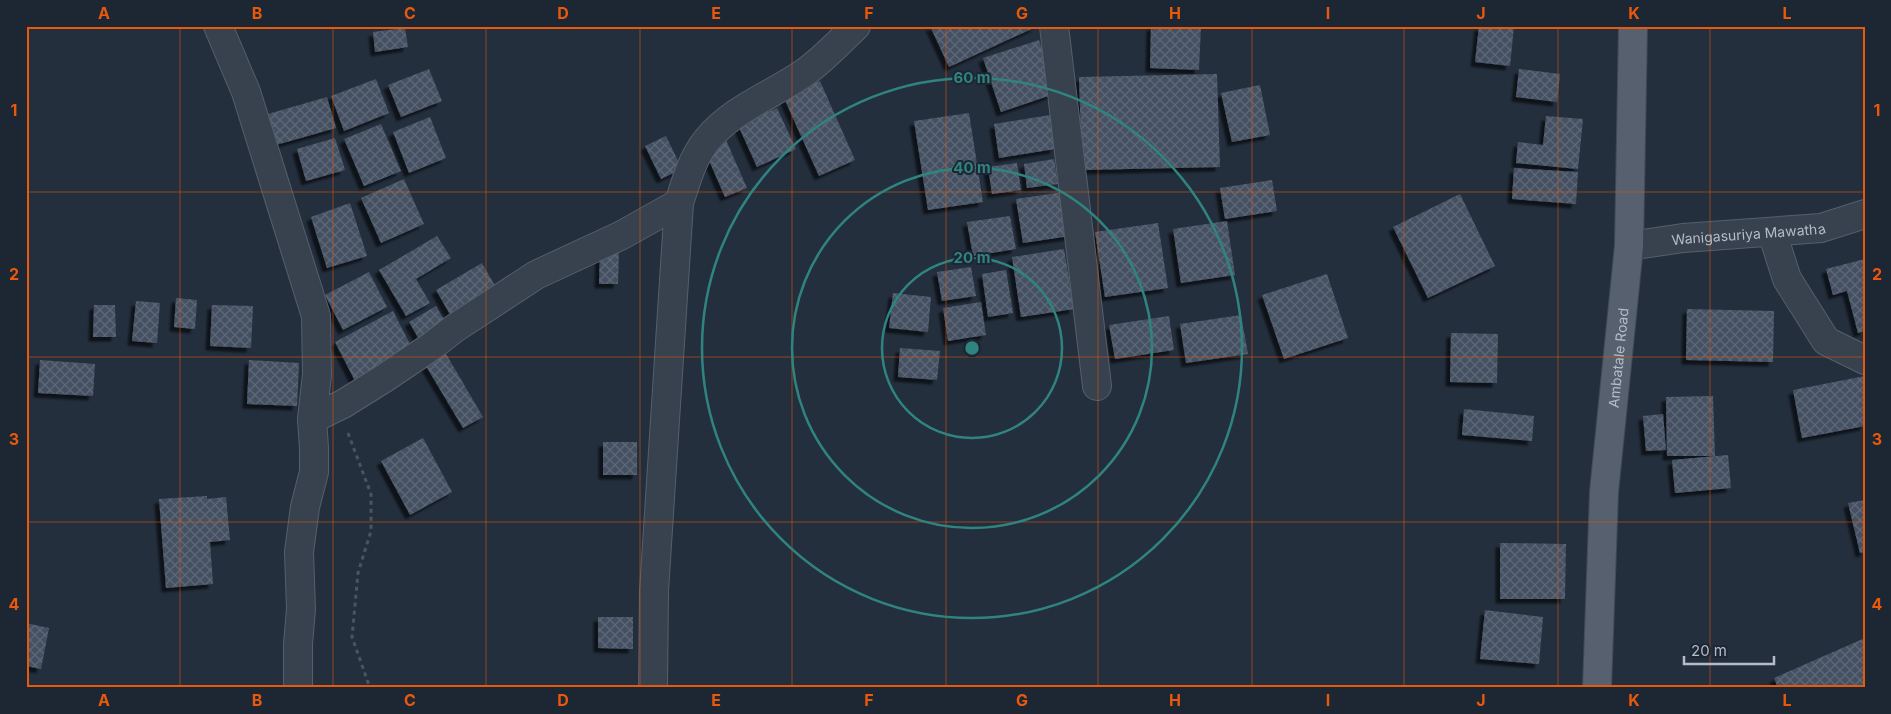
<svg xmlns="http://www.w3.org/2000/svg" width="1891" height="714" font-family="Inter,sans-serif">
  <defs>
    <pattern id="building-cross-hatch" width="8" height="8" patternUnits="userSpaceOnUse" patternTransform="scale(1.25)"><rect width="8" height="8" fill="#455162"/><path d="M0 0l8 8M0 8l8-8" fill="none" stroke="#5d6877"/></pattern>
    <filter id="shadow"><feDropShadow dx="-4.5" dy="4.5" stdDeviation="1" flood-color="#0009"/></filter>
  </defs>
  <rect width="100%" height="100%" fill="#242f3e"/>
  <!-- building -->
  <path fill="url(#building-cross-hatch)" filter="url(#shadow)" d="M930,26h108l-89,41z
    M1151,26h50l-2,44 -49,-2z
    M1479,26h35l-4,40 -35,-4z
    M405,28l3,19 -33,5 -2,-20z
    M1039,40l18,53 -56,19 -18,-54z
    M429,69l13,32 -41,16 -13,-32z
    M1519,69l41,5 -3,28 -41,-5z
    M1217,74l3,93 -138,3 -3,-93z
    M376,79l13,34 -45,18 -13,-35z
    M820,81l35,79 -36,16 -35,-78z
    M1260,85l10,50 -38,7 -11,-49z
    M327,97l9,31 -60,17 -8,-31z
    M777,108l19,41 -39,18 -19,-42z
    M969,113l14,89 -55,8 -14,-89z
    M1050,115l5,34 -56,9 -5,-34z
    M1546,116l37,3 -5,50 -62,-6 2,-21 25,3z
    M430,117l16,41 -37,15 -16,-41z
    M381,124l20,47 -37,15 -20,-47z
    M666,136l16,33 -21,10 -16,-33z
    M335,138l10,32 -39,11 -9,-32z
    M726,140l21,48 -22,9 -21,-48z
    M1054,159l4,25 -31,4 -3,-24z
    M1017,163l4,27 -29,4 -4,-27z
    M1514,168l64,4 -2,32 -64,-5z
    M404,179l20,45 -43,19 -20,-45z
    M1272,180l5,31 -52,8 -5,-31z
    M1063,192l7,44 -47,7 -7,-44z
    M1460,194l35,72 -67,32 -35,-71z
    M350,203l17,53 -40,12 -16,-51z
    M1010,216l6,33 -43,7 -6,-34z
    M1227,221l8,54 -54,8 -8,-54z
    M1158,223l10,65 -63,9 -10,-65z
    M437,236l14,22 -35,21 14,24 -24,13 -27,-46z
    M600,248l19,1 -1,35h-19z
    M1064,249l10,60 -53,8 -9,-60z
    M1865,259v72l-7,2 -11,-42 -14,4 -7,-26z
    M482,263l16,28 -46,27 -16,-28z
    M971,267l5,29 -34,5 -5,-29z
    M1006,270l7,43 -25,4 -6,-43z
    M369,272l18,35 -44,23 -18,-35z
    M1327,274l21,64 -64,21 -22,-64z
    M893,293l38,4 -3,35 -39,-4z
    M176,298l21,2 -2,29 -21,-2z
    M136,301l24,2 -3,40 -25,-2z
    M981,302l5,33 -38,6 -5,-33z
    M94,305h21l1,32h-23z
    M212,305l41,1 -2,42 -41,-2z
    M436,306l11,19 -27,16 -11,-19z
    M1687,309l87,2 -1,51 -87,-2z
    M393,311l20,39 -58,31 -20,-39z
    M1241,315l7,39 -62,9 -6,-39z
    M1169,316l5,34 -59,9 -6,-34z
    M1451,333l47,1 -1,49 -47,-1z
    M900,348l40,3 -3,29 -39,-3z
    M446,354l37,63 -20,11 -37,-62z
    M40,360l55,4 -2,32 -55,-3z
    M249,360l50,3 -2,43 -50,-2z
    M1865,376v50l-63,12 -9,-48z
    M1713,396l2,60h-48l-1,-59z
    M1464,409l70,7 -2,25 -70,-6z
    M1663,414l3,36 -20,1 -3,-35z
    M423,438l29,54 -42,23 -29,-54z
    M603,442h34v33h-34z
    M1728,455l3,33 -56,5 -3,-33z
    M207,496v3l19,-2 4,43 -20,2 3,42 -47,4 -7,-89z
    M1865,500v52l-5,1 -12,-50z
    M1500,543l66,1 -1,55h-65z
    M1485,610l58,7 -4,47 -59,-5z
    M598,617h35v32l-35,-1z
    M26,623l23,5 -8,41 -15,-3z
    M1865,638v50h-87l-4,-10z"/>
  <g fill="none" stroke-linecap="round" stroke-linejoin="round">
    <defs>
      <g id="minor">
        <path d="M218,26l28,66 70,224 1,59 -5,44 31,-15 40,-25 49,-33 23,-18 81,-53 86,-40 57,-32"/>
        <path d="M1054,26l43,360"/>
        <path d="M1772,232l15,47 39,62 39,19"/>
        <path id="s1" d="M1629,246l54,-8 138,-10 44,-14"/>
        <path d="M298,688v-44l3,-35 -2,-57 6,-45 9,-35v-24l-2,-29"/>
        <path d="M653,688l1,-97 25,-388c7,-21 13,-45 28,-63 25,-31 65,-45 97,-67 19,-13 35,-31 52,-47"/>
      </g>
      <g id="major">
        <path id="s2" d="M1597,688l7,-196 25,-246 4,-220"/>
      </g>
    </defs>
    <!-- minor casing -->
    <use href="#minor" stroke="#565f6c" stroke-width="30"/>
    <!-- major casing -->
    <use href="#major" stroke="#414a57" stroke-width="30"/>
    <!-- path -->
    <path stroke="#44595c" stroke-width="3" stroke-dasharray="4 4" stroke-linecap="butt" d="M348,433l23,61v37l-13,42 -6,64 18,51"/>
    <!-- minor -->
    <use href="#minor" stroke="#38414e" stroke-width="28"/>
    <!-- major -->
    <use href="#major" stroke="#56606e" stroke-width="28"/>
  </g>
  <!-- grid -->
  <path fill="none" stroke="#e8590c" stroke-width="1" stroke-opacity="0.55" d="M180,26v662M333,26v662M486,26v662M640,26v662M792,26v662M946,26v662M1098,26v662M1252,26v662M1404,26v662M1558,26v662M1710,26v662M26,192h1839M26,357h1839M26,522h1839"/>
  <!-- distance rings -->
  <g fill="none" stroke="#308480" stroke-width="2.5">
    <circle cx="972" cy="348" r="90"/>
    <circle cx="972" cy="348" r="180"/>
    <circle cx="972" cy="348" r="270"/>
  </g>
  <g text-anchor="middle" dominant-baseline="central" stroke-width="4" stroke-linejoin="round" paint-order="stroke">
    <!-- street labels -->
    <g font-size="14" fill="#b4bcc9" stroke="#1d2633">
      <text stroke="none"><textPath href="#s1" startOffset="120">Wanigasuriya Mawatha</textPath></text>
      <text stroke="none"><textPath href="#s2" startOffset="331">Ambatale Road</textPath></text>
    </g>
  </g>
  <circle cx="972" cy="348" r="8" fill="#308480" stroke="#1d2633" stroke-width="2.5"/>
  <g font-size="15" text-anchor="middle" font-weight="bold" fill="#308480" stroke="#1d2633" stroke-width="4" stroke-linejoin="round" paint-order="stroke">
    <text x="972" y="83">60 m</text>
    <text x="972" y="173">40 m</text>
    <text x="972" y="263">20 m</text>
  </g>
  <!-- border -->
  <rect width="1891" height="714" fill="none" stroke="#1d2633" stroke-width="55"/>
  <!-- scale -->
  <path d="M1684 656v8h90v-8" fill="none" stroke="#b4bcc9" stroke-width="2.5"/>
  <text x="1691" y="656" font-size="15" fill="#b4bcc9" stroke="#1d2633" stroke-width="4" paint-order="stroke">20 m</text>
  <rect x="28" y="28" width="1836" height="658" fill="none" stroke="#e8590c" stroke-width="2"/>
  <g font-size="16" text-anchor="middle" font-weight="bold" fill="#e8590c">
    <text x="104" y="19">A</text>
    <text x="257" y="19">B</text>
    <text x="410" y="19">C</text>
    <text x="563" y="19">D</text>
    <text x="716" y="19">E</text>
    <text x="869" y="19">F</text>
    <text x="1022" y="19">G</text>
    <text x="1175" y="19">H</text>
    <text x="1328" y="19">I</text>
    <text x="1481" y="19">J</text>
    <text x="1634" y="19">K</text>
    <text x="1787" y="19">L</text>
    <text x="14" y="116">1</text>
    <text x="1877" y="116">1</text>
    <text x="14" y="280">2</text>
    <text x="1877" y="280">2</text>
    <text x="14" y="445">3</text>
    <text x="1877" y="445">3</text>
    <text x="14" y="610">4</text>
    <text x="1877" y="610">4</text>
    <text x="104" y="706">A</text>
    <text x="257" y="706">B</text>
    <text x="410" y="706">C</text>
    <text x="563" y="706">D</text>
    <text x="716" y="706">E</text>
    <text x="869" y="706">F</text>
    <text x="1022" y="706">G</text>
    <text x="1175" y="706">H</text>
    <text x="1328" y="706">I</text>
    <text x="1481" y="706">J</text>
    <text x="1634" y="706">K</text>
    <text x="1787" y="706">L</text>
  </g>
</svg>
